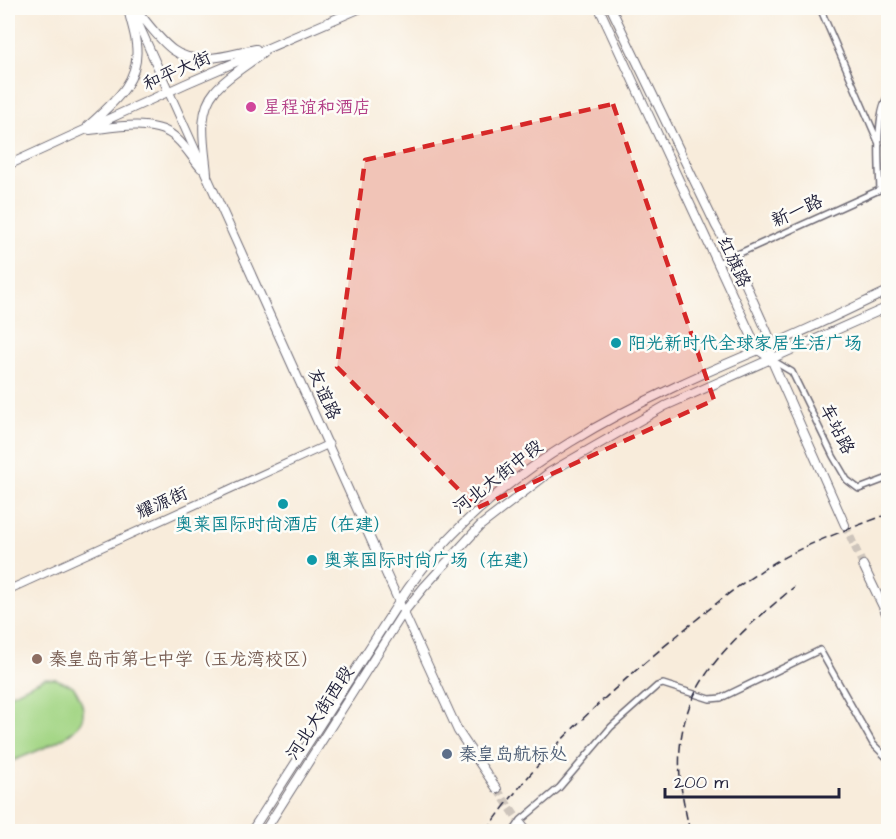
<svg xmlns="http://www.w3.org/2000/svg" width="896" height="839" font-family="'Architects Daughter','LXGW WenKai TC',sans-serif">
  <rect width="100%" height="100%" fill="#fdfcf7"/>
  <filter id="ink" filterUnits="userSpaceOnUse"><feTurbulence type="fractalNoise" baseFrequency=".0167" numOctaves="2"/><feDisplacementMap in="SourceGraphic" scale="12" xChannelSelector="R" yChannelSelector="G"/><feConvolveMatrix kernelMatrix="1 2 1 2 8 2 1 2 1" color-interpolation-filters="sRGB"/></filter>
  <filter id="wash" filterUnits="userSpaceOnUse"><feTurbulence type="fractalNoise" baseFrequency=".008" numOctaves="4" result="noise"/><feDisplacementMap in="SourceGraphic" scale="24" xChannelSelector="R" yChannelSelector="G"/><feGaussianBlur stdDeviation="1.35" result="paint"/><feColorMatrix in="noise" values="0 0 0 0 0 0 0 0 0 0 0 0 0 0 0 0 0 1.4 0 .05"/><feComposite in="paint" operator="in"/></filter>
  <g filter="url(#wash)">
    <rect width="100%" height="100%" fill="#f8ecdb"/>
    <!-- green -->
    <path fill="#a3d584" stroke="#627c60" stroke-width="1.5" d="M45,678l11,1 17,7c6,9 14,24 8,35 -10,20 -54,33 -73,42v-67z"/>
  </g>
  <g filter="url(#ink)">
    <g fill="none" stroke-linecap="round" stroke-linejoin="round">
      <!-- secondary-tunnel -->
      <path stroke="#cdc4bb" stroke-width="8" stroke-dasharray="8 4" stroke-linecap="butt" d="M845,525l18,40
        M497,789l24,35"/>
      <defs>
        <path id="minor" d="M820,8l59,136
          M880,190c-1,-23 -5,-76 8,-94
          M718,263l170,-77
          M772,360l20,12 41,84 14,24 12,9 29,-11
          M513,832l8,-12 38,-32 52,-61 46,-41 6,-2 47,15 11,-1 99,-48 53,94 15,15"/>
        <path id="tertiary" d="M8,590l321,-146"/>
        <path id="secondary" d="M135,8c12,14 23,31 38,42 23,17 58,4 83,-1
          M599,8l159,342 13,9 74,166
          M611,8l105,218 17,30 39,87 -1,16
          M88,126c25,-23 53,-44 48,-82 -1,-12 -6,-24 -8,-36
          M90,130c25,-3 67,-12 87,9 9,8 16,20 24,29
          M8,165l177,-81 176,-76
          M207,174c-2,-26 -11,-61 8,-83 11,-14 34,-27 48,-38
          M863,565l25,52
          M399,602l59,129 39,58
          M521,824l6,8"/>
        <path id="primary" d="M399,602c86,-135 243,-204 386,-263 35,-15 69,-32 103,-48
          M403,613l21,-26 56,-61 70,-54 115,-66 223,-99"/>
        <path id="trunk" d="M131,8l268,594 -148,230
          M264,832l139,-219"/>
      </defs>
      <!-- minor casing -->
      <use href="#minor" stroke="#6d6973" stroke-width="8"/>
      <!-- tertiary casing -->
      <use href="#tertiary" stroke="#6d6973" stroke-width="9"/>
      <!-- secondary casing -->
      <use href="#secondary" stroke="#6d6973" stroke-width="10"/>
      <!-- primary casing -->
      <use href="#primary" stroke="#6d6973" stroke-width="10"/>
      <!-- trunk casing -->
      <use href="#trunk" stroke="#6d6973" stroke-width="10"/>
      <!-- minor -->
      <use href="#minor" stroke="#fff" stroke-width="5"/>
      <!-- tertiary -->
      <use href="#tertiary" stroke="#fff" stroke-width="7"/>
      <!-- secondary -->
      <use href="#secondary" stroke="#fff" stroke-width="8"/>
      <!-- primary -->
      <use href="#primary" stroke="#fff" stroke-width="8"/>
      <!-- trunk -->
      <use href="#trunk" stroke="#fff" stroke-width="8"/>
      <!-- rail -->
      <path stroke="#22223b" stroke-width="1.5" stroke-dasharray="9 4.5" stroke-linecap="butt" d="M486,832c51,-75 117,-135 187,-193 34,-28 67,-57 106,-79 34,-19 73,-32 109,-46
        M690,832c-4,-18 -8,-36 -10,-54 -7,-93 51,-137 114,-191"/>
    </g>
  </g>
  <!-- marked area -->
  <path fill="#d62828" fill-opacity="0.2" stroke="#d62828" stroke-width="4.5" stroke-dasharray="12 8" stroke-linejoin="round" d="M613,104l101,296 -237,108 -140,-141 28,-207z"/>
  <!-- markers -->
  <circle fill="#d1479c" stroke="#fdfcf7" stroke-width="2" cx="251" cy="107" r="6"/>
  <g fill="#0f9aa8" stroke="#fdfcf7" stroke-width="2">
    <circle cx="616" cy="343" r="6"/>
    <circle cx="283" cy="504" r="6"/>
    <circle cx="312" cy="560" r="6"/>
  </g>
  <circle fill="#8d6e63" stroke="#fdfcf7" stroke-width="2" cx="37" cy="659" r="6"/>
  <circle fill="#5c6f8a" stroke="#fdfcf7" stroke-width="2" cx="447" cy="754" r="6"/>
  <g text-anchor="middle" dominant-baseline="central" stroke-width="5" stroke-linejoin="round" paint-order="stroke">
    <!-- street labels -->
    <g font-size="18" fill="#22223b" stroke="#fdfcf7">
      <text transform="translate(177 71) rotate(-24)">和平大街</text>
      <text transform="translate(797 211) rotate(-24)">新一路</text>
      <text transform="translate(734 262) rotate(65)">红旗路</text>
      <text transform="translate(324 394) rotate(66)">友谊路</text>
      <text transform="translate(837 429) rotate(63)">车站路</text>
      <text transform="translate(498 477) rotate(-38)">河北大街中段</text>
      <text transform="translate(162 503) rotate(-24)">耀源街</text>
      <text transform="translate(320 713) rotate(-57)">河北大街西段</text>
    </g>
    <!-- hotel labels -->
    <g font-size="18" fill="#b23c85" stroke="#fdfcf7" text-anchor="start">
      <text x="263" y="107">星程谊和酒店</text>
    </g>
    <!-- culture labels -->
    <g font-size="18" fill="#0d838f" stroke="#fdfcf7" text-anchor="start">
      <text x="628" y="343">阳光新时代全球家居生活广场</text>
      <text x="283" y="524" text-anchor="middle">奥莱国际时尚酒店（在建）</text>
      <text x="324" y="560">奥莱国际时尚广场（在建）</text>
    </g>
    <!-- education labels -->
    <g font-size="18" fill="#785e54" stroke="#fdfcf7" text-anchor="start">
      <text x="49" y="659">秦皇岛市第七中学（玉龙湾校区）</text>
    </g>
    <!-- service labels -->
    <g font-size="18" fill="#4e5e75" stroke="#fdfcf7" text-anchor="start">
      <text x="459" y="754">秦皇岛航标处</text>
    </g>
  </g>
  <!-- margin -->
  <rect width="896" height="839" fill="none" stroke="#fdfcf7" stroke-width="30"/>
  <!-- scale -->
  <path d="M665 788v9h174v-9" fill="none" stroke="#22223b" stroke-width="3"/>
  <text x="674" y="788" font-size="18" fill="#22223b" stroke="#fdfcf7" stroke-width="4.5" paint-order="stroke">200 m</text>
</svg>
